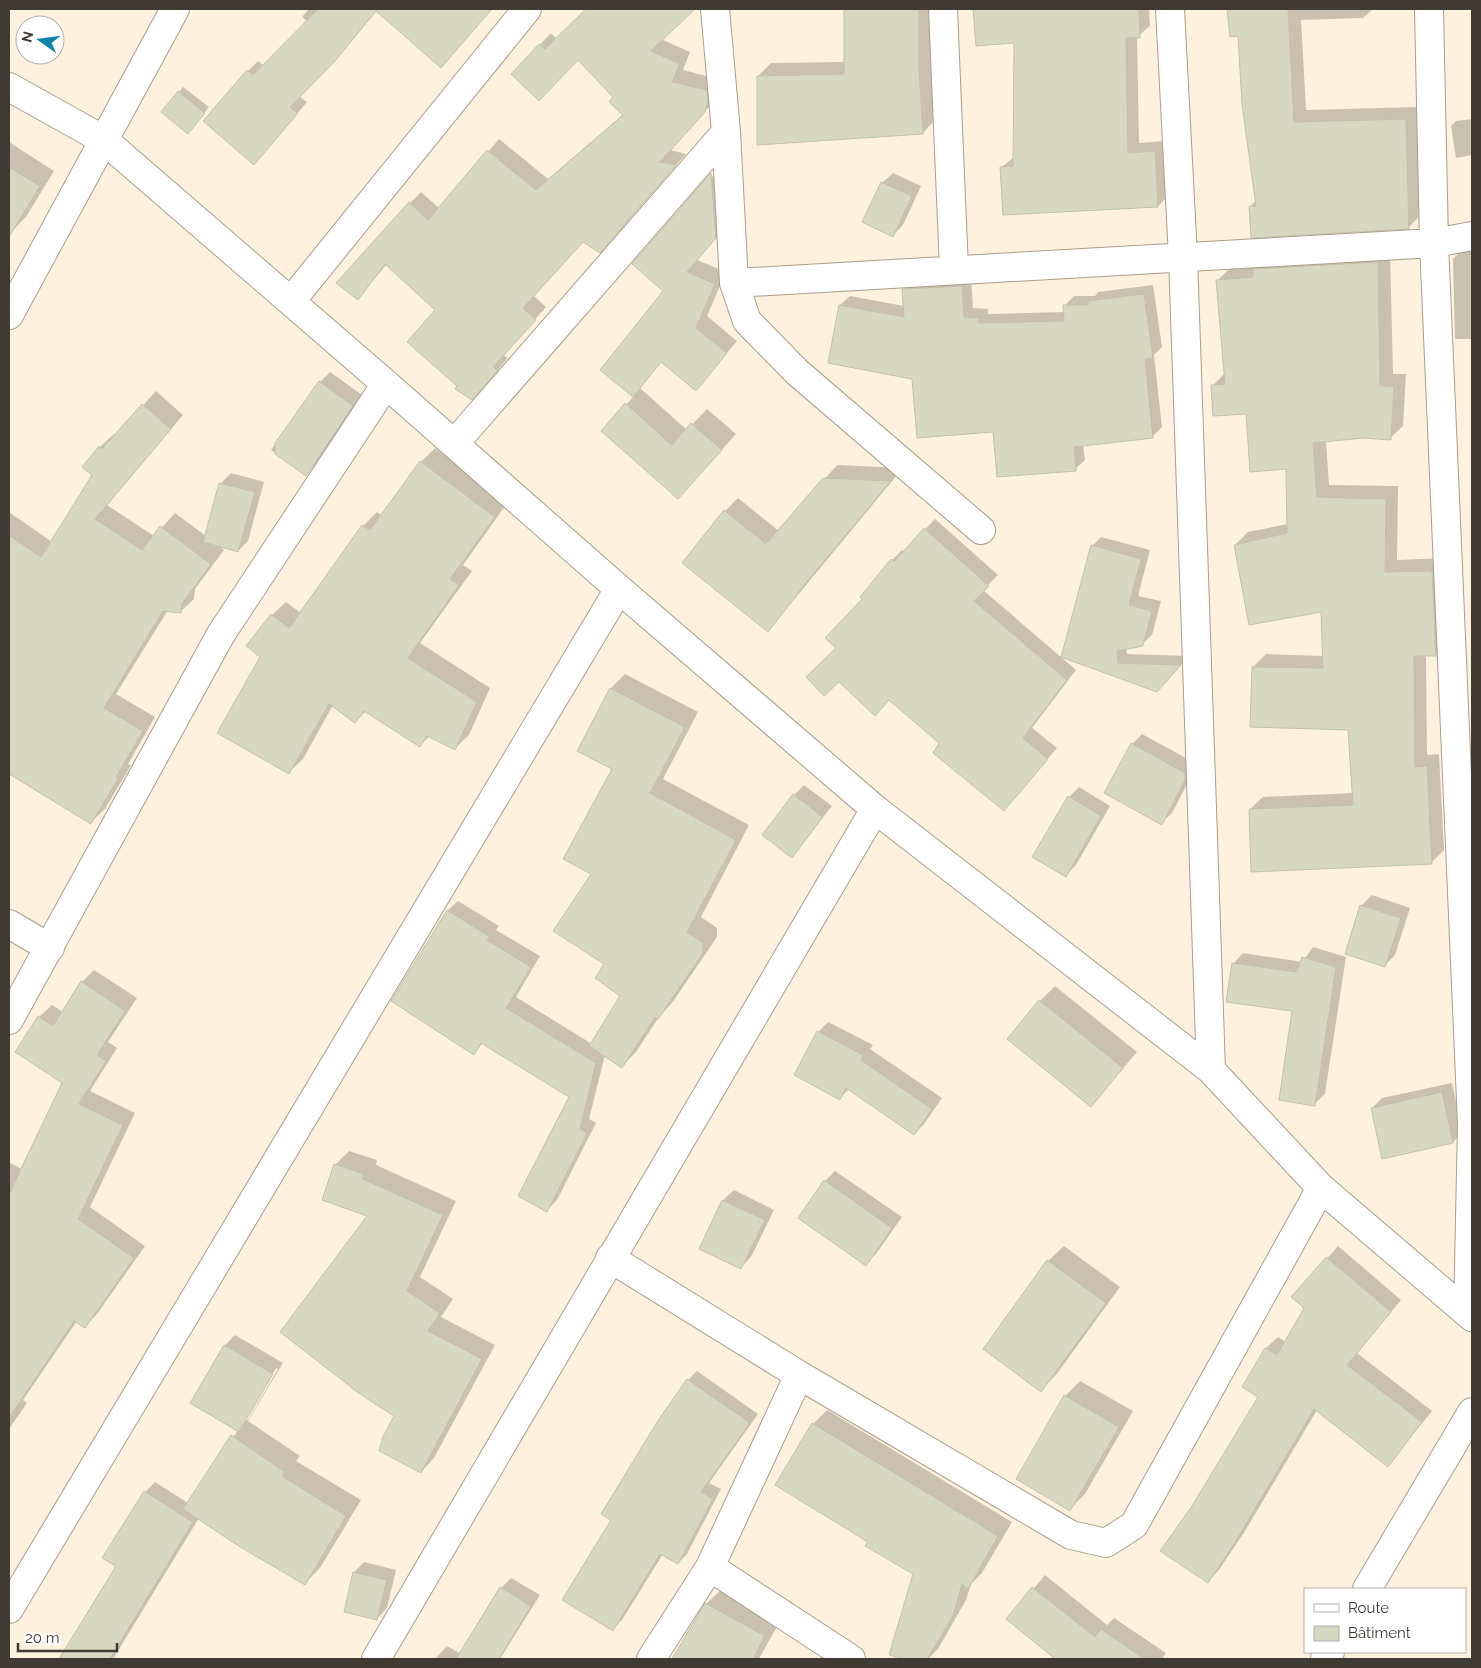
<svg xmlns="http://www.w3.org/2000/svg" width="1481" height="1668" font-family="Raleway,sans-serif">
  <rect width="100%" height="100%" fill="#fef1dd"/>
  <!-- shadow -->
  <path fill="#0003" fill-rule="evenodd" d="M309,9h183l-51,58 -65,-56 -31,38 -46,47 8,6 -43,51 -16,-82 10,-10 6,5 43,-45 -5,-4z
    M588,9h105l-32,30 29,13 -7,18 35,9 -2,20 -46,51 16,4 -75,86 -28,1 -49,55 12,11 -43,48 5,3 -25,29 -25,-1 -22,-77 -49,-45 -29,34 52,-95 11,-11 19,17 59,-70 49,40 76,-65 -9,-17 -37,-39 -66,16 39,-41 6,6z
    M846,9h85l4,111 -12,13 -165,-57 13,-13 74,-1z
    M975,9h174l1,17 -13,11 2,106 27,-2 3,54 -11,11 -156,-39 13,-11v-114l-38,3z
    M1229,9h144l-10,9 -62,2 5,90 112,-3 3,108 -13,13 -158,-21 6,-7 -16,-165h-9z
    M183,87l26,20 -16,20 -14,-35z
    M1472,119v36l-16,3 -5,-32 5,-5z
    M9,142l45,29 -28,46 -15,15 -2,-1z
    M724,164l3,62 -30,34 29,12 -19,44 30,25 -41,49 -34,-29 -22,27 47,42 20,-21 29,25 -43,48 -90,-52 31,-34 -32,-26 63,-80 -31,-27z
    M893,173l28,13 -18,39 -10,10 -11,-52z
    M1466,246h6v93h-17l-2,-80z
    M1390,250l3,124h13l-3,52 -13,12 -27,-1 -37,4 3,44 69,1 -1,74 48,-2 3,84 -12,12 -10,1 1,100 12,-1 5,96 -12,12 -182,-53 13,-12 91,-4 -4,-64 -97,-62 13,-13 58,2 -1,-46 -88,-65 13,-13 40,-8 -1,-57 -40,-55 -35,-26 13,-13 -8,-92 13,-13z
    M971,277l2,31 15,1v5l77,-2v-7l9,-9h21l3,-4 55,-7 9,62 -8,8 8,72 -9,9 -70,9 2,15 -10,9 -80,-39 -82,-52 -73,-73 10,-9 54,10v-16l9,-10z
    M330,372l32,23 -46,69 -11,10 -34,-24 49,-68z
    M156,391l27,24 -76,90 47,31 21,-23 31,23 14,-52 11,-11 33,9 -16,59 -10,10 -20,-6 6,5 -29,39 -1,10 -14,13 -12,-2 -52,84 39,23 -27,47 3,1 -26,44 -14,13 -82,-49v-261l43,30 42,-67 -10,-8 16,-20 14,-13 2,1z
    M435,448l73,54 -45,63 9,6 -52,72 70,45 -21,47 -14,13 -25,-12 -10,9 -54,-34 -11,11 -22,-17 -30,54 -14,13 -28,-116 11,-41 14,-13 15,11 62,-87 14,-14 5,4 39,-54z
    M837,465l66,3 -135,163 -43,-120 13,-13 41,33z
    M935,519l63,56 -15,15 93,80 -44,58 25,20 -53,62 -64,-68 -103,-94 27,-49 -3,-2 31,-37 10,-10 2,2z
    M1101,537l49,13 -12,46 23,5 -9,34 -10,9 -16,3 1,7 62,2 -23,25 -103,-25 29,-110z
    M625,674l73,38 -35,67 86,46 -48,92 16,11v9l-45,66 -13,14 -23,35 -14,14 -17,-11 -16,64 7,4 -39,77 -10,10 24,-113 -88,-54 -9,10 -26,-143 10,-9 41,25 -3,4 44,26 -24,41 76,47 30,-48 -16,-32 -14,-90 22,-106 -35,-18 32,-62z
    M1142,734l53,29v6l-23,44 -11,10 -29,-79z
    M804,785l28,21 -40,50 2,-61z
    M1079,787l31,19 -34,59 -10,10 3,-78z
    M1372,895l38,13 -15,47 -10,10 -39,-12 16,-48z
    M1313,947l33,10 -21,137 -11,10 -20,-94 -61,-46 10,-11 59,9z
    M94,970l43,28 -29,44 9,6 -27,43 45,22 -45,94 55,39 -48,68 -12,12 -8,-5 -54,79 4,3 -18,26v-88l26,-39 -18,-27 -8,-5v-106l1,-1 12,6 42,-87 -25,-65 13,-12 11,7 19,-30z
    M1055,986l82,66 -46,54 -51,-105z
    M828,1022l45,23 -3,4 72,49 -18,26 -10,10 -65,-45 -9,9 -22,-66z
    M1452,1083l11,49 -10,10 -81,-34 10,-10z
    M349,1151l28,9 -1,5 80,36 -36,76 33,22 -12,18 54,28 -61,113 -13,14 -25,-57 -27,-200 -34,-50z
    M835,1171l67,46 -26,37 -11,10 -65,-47 25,-36z
    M734,1190l40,20 -23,47 -10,10 -40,-19 22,-48z
    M1064,1246l56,41 -64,88 -15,15 7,-129z
    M1338,1246l63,54 -44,53 75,58 -44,54 -71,-55 -72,121 -26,39 -11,11 -15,-75 66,-110 -15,-9 22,-39 12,-11 8,5 20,-34 -13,-11z
    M235,1335l48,28 -35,58 52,35 -4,5 65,39 -41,68 -15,15 -106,-65 -86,141h-39l-10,-5 53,-88 28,-74 10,-10 33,21 50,-73 -46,-28 33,-57zM276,1368l2,1 -30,51h-3z
    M697,1371l61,43 -49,69 12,6 -34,65 -9,9 -15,-9 -41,66 -10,9 1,-110 75,-139z
    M1080,1381l53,30 -48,83 -15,15 -5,-113z
    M827,1410l185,112 -30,51 -11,11 -5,16 -28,49 -10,10h-19l-18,-5 24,-80 -46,-33 -56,-117z
    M364,1562l32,8 -9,38 -10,11 -23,-47z
    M1045,1575l62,50 7,-7 52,35 -4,6h-105l-49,-40z
    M511,1578l29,17 -40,64h-65l12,-13 14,8 40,-66z
    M722,1589l58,32 -21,38h-85l32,-55z"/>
  <!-- building -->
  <path fill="#d7d8c2" stroke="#c1c1ab" d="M318,9h174l-51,59 -65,-57 -41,50 -45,46 8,6 -44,52 -51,-44 44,-51 6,5z
    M586,9h109l-44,42 29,13 -8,18 35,8 1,11 -3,11 -45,50 16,3 -76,88 -17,-11 -60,66 13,12 -43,47 5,3 -26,30 -17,-11 2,-3 -50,-44 28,-32 -50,-46 -27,36 -22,-17 73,-81 19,18 59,-70 49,40 87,-75 -14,-13 4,-5 -35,-37 -39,41 -28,-27 28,-30 6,5z
    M844,9h75v60l4,65 -166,11v-69l87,-2z
    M973,9h166l1,29h-14l2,115 27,-2 3,56 -155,8 -3,-48 13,-1 1,-123 -38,3z
    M1227,9h61l6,113 112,-3 3,110 -158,9 -2,-32h7l-14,-102 -4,-68 -8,1z
    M178,91l27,22 -17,21 -27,-22z
    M9,167l31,19 -31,51z
    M711,173l5,65 -29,34 28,12 -19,44 31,25 -31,38 -35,-29 -28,35 -33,-27 63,-79 -31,-27z
    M881,182l31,14 -19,41 -31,-15z
    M1378,262l2,124h14l-3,54 -28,-2 -50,5 4,54 69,2 -1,73 47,-1 4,85h-22l1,111 12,-1 5,98 -181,8 -2,-63 104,-4 -5,-75 -98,-3 2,-60 71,1 -2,-56 -72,13 -15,-80 53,-12 -1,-64 -36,3 -4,-58 -33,2 -2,-31 14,-1 -9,-104 37,-3v-8z
    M962,286l2,31 15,1v5l85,-2 -1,-16h25v-4l56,-7 9,64 -8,1 8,79 -79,9 2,24 -79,6 -4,-45 -76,6 -5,-59 -84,-16 11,-58 65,12 -2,-28z
    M319,381l34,25 -47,70 -31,-22v-11z
    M625,403l47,42 19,-22 31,27 -44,49 -77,-68z
    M142,404l29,25 -76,90 47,31 18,-24 51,38 -29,40 -1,9 -18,-2 -59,97 39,23 -27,46 2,2 -27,45 -82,-50v-239l32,22 51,-82 -10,-8 17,-21 3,3z
    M420,461l75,56 -45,62 9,6 -51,73 69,44 -22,48 -28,-14 -7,11 -56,-36 -9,12 -26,-19 -40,70 -72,-41 43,-76 -14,-11 25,-32 18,14 73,-103 8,5z
    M823,478l68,3 -82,98 -41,53 -86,-69 42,-53 42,34z
    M219,483l36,9 -17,60 -35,-10z
    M924,528l65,58 -15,15 93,79 -44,58 25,21 -44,52 -71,-58 6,-10 -50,-43 -14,16 -36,-34 -15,14 -18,-19 30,-29 -11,-10 37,-39 -2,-2 31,-38 3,3z
    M1091,545l50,14 -12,46 23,6 -9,35 -26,5 1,12 63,2 -24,27 -96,-35z
    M610,688l75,39 -35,66 86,47 -49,92 16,11v10l-45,66 -3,-2 -33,51 -33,-22 31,-50 -25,-18 9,-14 -51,-33 38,-57 -28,-15 49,-90 -35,-18z
    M1131,743l54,30v7l-23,45 -58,-32z
    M793,794l30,23 -31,41 -30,-23z
    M1068,796l33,20 -35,61 -34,-20z
    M1360,905l41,13 -16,49 -40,-13z
    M447,910l43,27 -3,3 44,27 -25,41 90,55 -16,66 7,4 -40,79 -29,-16 51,-99 -88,-54 -7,12 -83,-54z
    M1302,957l34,10 -21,139 -36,-6 13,-89 -66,-9 6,-39 65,9z
    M81,981l44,30 -28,44 9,6 -27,43 44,21 -45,94 56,39 -49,70 -11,-7 -65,97v-224l53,-111 -47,-31 23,-36 15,10z
    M1039,1000l84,68 -32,39 -84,-68z
    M817,1031l46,24 -2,5 71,49 -18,26 -68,-47 -6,12 -46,-25z
    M1442,1092l11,51 -71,16 -11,-51z
    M334,1164l30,10 -1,5 80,36 -36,76 33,22 -12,18 54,28 -61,114 -42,-22 4,-14 11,-21 -34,-22 -80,-62 87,-116 -45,-16z
    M824,1180l68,48 -26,38 -68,-48z
    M722,1200l43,20 -24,49 -42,-20z
    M1326,1257l65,55 -44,53 75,57 -34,45 -74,-58 -80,135 -26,39 -48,-32 32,-45 66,-109 -16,-10 23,-39 12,7 27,-47 -13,-11z
    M1047,1260l59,43 -65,89 -58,-43z
    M224,1345l49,29 -34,58 -49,-29z
    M687,1379l63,44 -49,69 12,7 -35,65 -18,-10 -47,77 -51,-31 49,-80 -10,-6 58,-95z
    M1064,1395l55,32 -49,84 -54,-32z
    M812,1423l186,113 -30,53 -6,-5 -9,32 -26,43h-22l-16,-4 24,-81 -48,-28 3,-4 -93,-57z
    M231,1435l54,37 -3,4 64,40 -41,69 -68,-40 -54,-36z
    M144,1491l49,31 -83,137h-51l57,-93 -14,-8z
    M353,1572l34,8 -10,40 -33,-8z
    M500,1587l31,19 -32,53h-43z
    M1032,1587l63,50 6,-8 43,30h-89l-49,-40z
    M705,1603l60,33 -12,23h-81z"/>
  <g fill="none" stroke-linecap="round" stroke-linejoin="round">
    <defs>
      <path id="minor" d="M715,9l11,123 8,151 13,38 50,51 184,158
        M943,9l11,260
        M1170,9l13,248 28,813
        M1429,9l5,234 38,881 -4,189
        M9,87l95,53 282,244 233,205 256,220 336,261 110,118 151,129
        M734,283l700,-40 38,-7
        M291,301l236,-292
        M9,315l166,-306
        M454,444l272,-312
        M9,924l41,24
        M9,1020l212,-386 165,-250
        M610,1258l189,117 272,160 35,8 28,-18 187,-337
        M710,1567l141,92
        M1367,1589l105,-177
        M9,1609l610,-1020
        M376,1659l499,-850
        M651,1659l59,-92 89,-192
        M1325,1659l5,-7"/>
    </defs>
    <!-- minor casing -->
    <use href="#minor" stroke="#aa9e8b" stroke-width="30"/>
    <!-- minor -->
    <use href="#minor" stroke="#fff" stroke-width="28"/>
  </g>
  <!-- border -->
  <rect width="1481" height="1668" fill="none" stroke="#3f3a32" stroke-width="20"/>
  <!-- legend -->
  <rect x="1304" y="1588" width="162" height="65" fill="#ffffff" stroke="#b2b0ad"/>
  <rect x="1314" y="1604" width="25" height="8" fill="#ffffff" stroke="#b2b0ad"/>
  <text x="1348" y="1613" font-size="15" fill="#3f3a32">Route</text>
  <rect x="1314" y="1626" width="25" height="15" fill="#d7d8c2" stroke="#b2b0ad"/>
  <text x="1348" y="1638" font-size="15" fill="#3f3a32">Bâtiment</text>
  <!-- north arrow -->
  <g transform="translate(40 40) rotate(284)"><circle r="24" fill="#ffffff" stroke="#b2b0ad"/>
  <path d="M0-4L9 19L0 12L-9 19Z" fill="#1184aa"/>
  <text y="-8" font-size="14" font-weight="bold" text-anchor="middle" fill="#3f3a32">N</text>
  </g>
  <!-- scale -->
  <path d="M18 1643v8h99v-8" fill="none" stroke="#3f3a32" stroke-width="2.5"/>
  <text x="25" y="1643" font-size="15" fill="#3f3a32" stroke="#ffffff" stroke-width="4" paint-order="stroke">20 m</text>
</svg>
